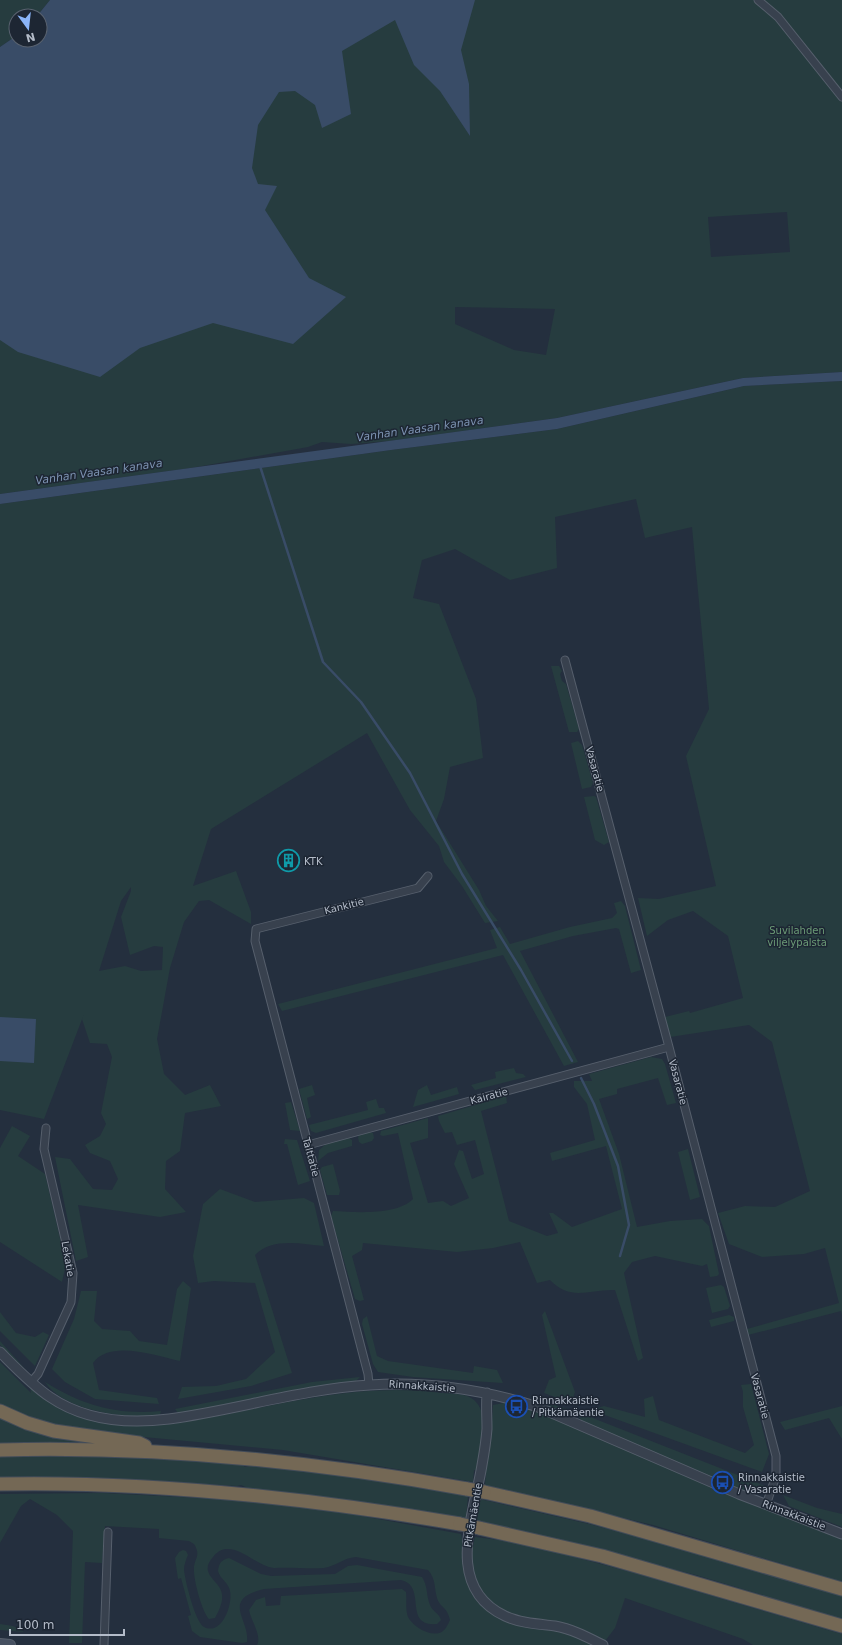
<svg xmlns="http://www.w3.org/2000/svg" width="842" height="1645" font-family="'DejaVu Sans',sans-serif">
  <rect width="100%" height="100%" fill="#242f3e"/>
  <!-- green -->
  <path fill="#263c3f" fill-rule="evenodd" d="M0,0h50l-13,16h-21v20l-16,11z
    M351,0h491v372l-99,6 -186,40 -167,23 -39,3 -29,-2 -14,5 -117,21 -191,26v-239zM787,212l3,40 -79,5 -3,-40zM455,307l100,2 -9,46 -32,-5 -59,-26z
    M842,381v934l-1,-4 -93,24 -1,-6 92,-26 -14,-55 -21,6 -42,3 -33,-13 -11,-31 27,-7 30,1 35,-16 -38,-149 -23,-17 -79,12 -5,-20 24,-6 1,2 53,-15 -15,-62 -35,-25 -25,9 -21,16 -9,-38 21,1 57,-13 -30,-130 23,-47 -17,-182 -47,11 -9,-39 -81,18 2,51 -47,12 -55,-31 -33,11 -9,38 26,6 37,95 7,59 -33,9 -6,32 -8,22 43,69 7,16 12,15 -13,2 -23,-37 -18,-24 -5,-16 -29,-36 -43,-77 -156,96 -18,57 43,-15 15,41v12l-42,-24 -10,1 -15,21 -14,46 -13,71 7,35 21,21 25,-10 11,21 -36,7 -5,38 -14,10 -1,28 21,23 -26,5 -82,-12 10,52 -12,4 -21,-104 15,2 23,30 19,1 6,-11 -8,-18 -20,-8 -5,-8 15,-9 6,-12 -5,-11 11,-56 -5,-13 -17,-1 -8,-24 2,-5 -40,105 -44,-9v-606l391,-54 166,-21 187,-43zM131,887v4l-10,26 9,38 24,-9 9,1 -1,23 -21,1 -16,-5 -26,5 22,-70z
    M551,666h8l3,5 -2,3 2,7 4,3 13,45 -2,3h-8z
    M578,741l4,4 11,38 -2,4 -9,2 -11,-46z
    M594,796l2,1 13,45 -5,3 -9,-5 -11,-43z
    M621,901l4,5 16,64 -10,3 -12,-44 -3,-1 -43,8 -53,15 58,111 -14,4 -61,-111 -221,56 -4,-7 219,-56 -7,-18 10,-3 10,17 60,-17 42,-9 5,-5 -3,-10z
    M651,1057l11,2 3,5 11,39 -9,2 -9,-27 -41,11v5l-18,5 20,55 18,73 33,-6 32,-2 7,7 10,48 -2,2 -7,1 -3,-13 -5,2 -47,-10 -23,6 -8,11 19,85 -5,3 -23,-71c-26,-1 -44,12 -65,-10l-13,3 -17,-41 -27,6 -36,4 -94,-9 -1,7 -10,6 12,44 -4,1 -5,-2 -24,-83 2,-5c22,1 63,5 80,-12l-15,-66 -15,3 -3,-1 1,-4 47,-13v20l-18,5 18,60 15,-2 8,5 18,-8 -15,-34 5,-14 4,1 9,28 12,-5 -9,-34 -18,5 -5,-13 -7,1 -6,-12 -1,-5 68,-20 1,7 -26,8 28,110 38,15 11,-3 -9,-20h4l19,14 50,-18 -16,-63 -54,15 -2,-8 45,-13 -8,-36 -13,-17v-6h18l-3,-7z
    M514,1068l2,5 7,1 3,3 -51,13 -4,-5 25,-7 -1,-6z
    M312,1085l3,10 -8,3 4,19 -4,2 -8,-30z
    M427,1085l4,10 26,-8 2,7 -46,13 5,-17z
    M376,1099l3,9h5l2,5 -70,20 -5,-2 -2,-6 59,-15 -2,-8z
    M291,1102l9,29 -10,-1 -5,-27z
    M12,1126l18,10 -12,20 27,18 21,90 -4,18 -62,-40v-94z
    M370,1132l3,1 1,5 -2,3 -10,3 -3,-2 -1,-4 1,-3z
    M349,1138l3,2v6l-24,7 -10,8 1,-11 7,-6z
    M285,1139l12,1 13,41 -12,4 -11,-41h-3z
    M688,1149l12,48 -10,3 -12,-48z
    M333,1164l7,27 -1,4h-12l-7,-25 2,-3z
    M220,1189l35,13 49,-4 10,5 10,43c-22,-2 -52,-9 -69,9l37,118 -41,13 -73,13 4,-12 34,-1 30,-7 29,-27 -20,-69 -41,-2 -16,2 -5,-27 10,-52z
    M183,1281l8,7 -11,73c-24,-5 -70,-22 -87,2l6,27 58,8 2,6 -64,-5 -30,-17 -13,-13 22,-50 7,-28h16l-3,30 8,8 28,2 9,10 28,4 10,-56z
    M721,1285l3,2 6,19 -2,3 -16,4 -6,-25z
    M545,1311l30,81 -4,11 -27,-10 5,-13 7,-3 -14,-62z
    M0,1312l16,21 19,4 8,-5 6,3 -14,31 -35,-35z
    M729,1315l5,2v4l-23,6 -2,-7z
    M367,1316l10,40 11,5 85,12 1,-7 23,4 6,13 -90,-6 -35,-5 -5,-8 -11,-40 1,-5z
    M0,1341l27,30 -27,-26z
    M0,1362l31,31 -1,-5c34,20 64,37 104,38 33,1 66,-7 99,-13 69,-14 138,-30 209,-20 11,1 24,0 32,7 11,10 9,23 8,37h9l2,-32 11,-2 40,11 187,82 111,42v44l-189,-57 -168,-40 1,-13 -12,-2 -1,12 -190,-32 -182,-17 -43,-7 -58,-20z
    M360,1377l-5,5 -13,3 -160,29 -4,-1 -3,-4 137,-27z
    M45,1382c39,24 71,33 116,29l-1,4c-31,5 -97,-4 -115,-33z
    M751,1384l18,70 -7,18 -171,-62 13,-4 41,11 -1,-18 9,-3 6,24 86,33 9,-8 -11,-38v-15l-2,-7z
    M531,1400l11,1 26,8 -7,2z
    M842,1406v33l-13,-21 -44,12 -5,-8z
    M580,1413l178,70 6,3c-12,6 -18,6 -30,1l-152,-66 -3,-4z
    M0,1416c26,12 57,25 85,26l-85,1z
    M0,1455l125,1 117,8 3,3 9,-2 100,12 114,19 -2,23 -82,-14 -136,-17 -7,-3 -4,1 -114,-7h-123z
    M102,1493l117,6 104,10 138,25 2,10 10,3 2,-10 42,5 114,30 211,62v11h-89l-10,-6 -118,-41 -10,30 -13,17h-345c5,-10 -6,-24 -8,-35l7,-10 9,-3 1,9 14,-1 1,-9 121,-7 4,3c1,8 -1,17 2,25 5,10 25,22 35,14 3,-2 5,-7 7,-11 -3,-14 -10,-12 -13,-22 -3,-11 -1,-19 -9,-28l-72,-13c-13,1 -20,9 -32,11 -16,1 -33,-1 -50,0 -17,-2 -31,-20 -48,-19 -5,0 -10,4 -13,8 -16,18 9,24 9,38 1,7 -3,16 -7,23l-6,1c-7,-7 -15,-38 -15,-48 -1,-12 8,-14 0,-27l-5,-3 -30,-3v-9l-54,-3 -3,37 -17,-1 -3,81h-13l4,-112 -16,-16 -27,-16 -9,7 -21,37v-49z
    M783,1495l34,13 25,6v13l-53,-21z
    M480,1499l109,25 104,27 149,45v23l-146,-44 -220,-55z
    M183,1550l3,1 2,4c-2,5 -4,9 -4,15 1,10 11,52 20,57 18,9 29,-23 26,-36 -1,-8 -10,-12 -12,-20 1,-8 3,-11 11,-13l32,16 10,2 64,-2 13,-8 9,-1 65,12c6,9 4,18 8,28 2,6 9,8 11,15l-4,4c-35,3 -9,-38 -36,-44l-137,9c-44,11 -14,30 -17,53l-5,1 -42,-6 -8,-6 -4,-15 3,-1 -10,-37 -3,1 -3,-21 4,-6z
    M0,1624l13,2 12,6 -25,-2z"/>
  <!-- water -->
  <path fill="#394c67" d="M50,0h425l-14,50 8,34 1,52 -30,-45 -26,-26 -19,-45 -53,31 9,63 -29,14 -7,-23 -20,-14 -16,1 -21,33 -6,43 6,16 19,2 -12,24 44,68 37,19 -53,47 -80,-21 -73,25 -40,29 -82,-25 -18,-12v-293l16,-11v4h24v-24h-3z
    M842,372v9l-98,5 -187,43 -166,21 -391,54v-10l557,-76 186,-40z
    M0,1017l36,2 -2,44 -34,-2z"/>
  <g fill="none" stroke-linecap="round" stroke-linejoin="round">
    <!-- stream -->
    <path stroke="#394c67" stroke-width="2.5" d="M260,466l63,196 38,40 49,71 52,101 59,96 51,91
      M581,1078l13,26 24,62 11,59 -9,31"/>
    <defs>
      <path id="minor" d="M758,0l20,17 64,80
        M565,660l104,387 107,409v20l-10,29
        M308,1145l361,-98
        M31,1382l7,-8 33,-72 2,-29 -29,-124 2,-21
        M369,1385l-1,-11 -113,-433 1,-12 162,-41 10,-12
        M104,1645l4,-113"/>
      <path id="tertiary" d="M0,1352c16,16 32,33 50,45 35,24 79,27 119,22 67,-9 133,-30 201,-34 57,-4 114,5 168,22l201,87 103,40
        M487,1393c-1,12 0,24 0,36 -1,12 -3,25 -5,36 -8,50 -39,122 23,151 15,7 33,8 50,10 17,3 32,11 48,19"/>
      <path id="secondary" d="M0,1644l10,1"/>
      <path id="motorway" d="M0,1411l27,12 27,8 85,12 6,3
        M0,1450c157,-4 313,11 467,39
        M0,1484c155,-3 308,14 460,40
        M484,1492l106,24 252,73
        M479,1528l123,28 240,70"/>
    </defs>
    <!-- minor casing -->
    <use href="#minor" stroke="#565f6c" stroke-width="9"/>
    <!-- tertiary casing -->
    <use href="#tertiary" stroke="#565f6c" stroke-width="11"/>
    <!-- secondary casing -->
    <use href="#secondary" stroke="#565f6c" stroke-width="12"/>
    <!-- motorway casing -->
    <use href="#motorway" stroke="#434c59" stroke-width="15"/>
    <!-- minor -->
    <use href="#minor" stroke="#38414e" stroke-width="7"/>
    <!-- tertiary -->
    <use href="#tertiary" stroke="#38414e" stroke-width="9"/>
    <!-- secondary -->
    <use href="#secondary" stroke="#465061" stroke-width="10"/>
    <!-- motorway -->
    <use href="#motorway" stroke="#746855" stroke-width="13"/>
    <defs>
      <path id="motorway-bridge" d="M467,1489l17,3
        M460,1524l19,4"/>
    </defs>
    <!-- motorway-bridge casing -->
    <use href="#motorway-bridge" stroke="#434c59" stroke-width="15" stroke-linecap="butt"/>
    <!-- motorway-bridge -->
    <use href="#motorway-bridge" stroke="#746855" stroke-width="13"/>
  </g>
  <!-- icons -->
  <defs>
    <symbol id="building-ring" viewBox="-11 -11 22 22"><circle r="9.5" fill="#1d2633" stroke="#0f9aa8" stroke-width="1.5"/><path d="M-4-6H4V6H1V3H-1V6H-4ZM-2.5-4.3h1.7v1.8h-1.7ZM.8-4.3h1.7v1.8H.8ZM-2.5-1h1.7V.8h-1.7ZM.8-1h1.7V.8H.8Z" fill="#0f9aa8"/></symbol>
    <symbol id="bus-ring" viewBox="-11 -11 22 22"><circle r="9.5" fill="#1d2633" stroke="#1a4fb4" stroke-width="1.5"/><path d="M-5-6H5V4H4V6H2V4H-2V6H-4V4H-5ZM-3.5-4V0h7V-4ZM-3.5 1.2v1.5H-2V1.2ZM2 1.2v1.5H3.5V1.2Z" fill="#1a4fb4"/></symbol>
  </defs>
  <g fill-rule="evenodd">
    <use href="#building-ring" x="276" y="848" width="25" height="25"/>
    <use href="#bus-ring" x="504" y="1394" width="25" height="25"/>
    <use href="#bus-ring" x="710" y="1470" width="25" height="25"/>
  </g>
  <g text-anchor="middle" dominant-baseline="central" stroke-width="3" stroke-linejoin="round" paint-order="stroke">
    <!-- street labels -->
    <g font-size="10" fill="#b4bcc9" stroke="#1d2633">
      <text transform="translate(595 769) rotate(75)">Vasaratie</text>
      <text transform="translate(344 906) rotate(-14)">Kankitie</text>
      <text transform="translate(678 1082) rotate(75)">Vasaratie</text>
      <text transform="translate(489 1096) rotate(-15)">Kairatie</text>
      <text transform="translate(311 1157) rotate(75)">Talttatie</text>
      <text transform="translate(68 1259) rotate(80)">Lekatie</text>
      <text transform="translate(422 1386) rotate(4)">Rinnakkaistie</text>
      <text transform="translate(760 1396) rotate(75)">Vasaratie</text>
      <text transform="translate(473 1515) rotate(-80)">Pitkämäentie</text>
      <text transform="translate(794 1515) rotate(21)">Rinnakkaistie</text>
    </g>
    <!-- poi labels -->
    <g font-size="10" fill="#b4bcc9" stroke="#1d2633" text-anchor="start">
      <text x="304" y="861">KTK</text>
      <text x="532" y="1400">Rinnakkaistie<tspan x="532" dy="12">/ Pitkämäentie</tspan></text>
      <text x="738" y="1477">Rinnakkaistie<tspan x="738" dy="12">/ Vasaratie</tspan></text>
    </g>
    <!-- park labels -->
    <g font-size="10" fill="#6b9a76" stroke="#1d2633">
      <text x="797" y="930">Suvilahden<tspan x="797" dy="12">viljelypalsta</tspan></text>
    </g>
    <!-- water labels -->
    <g font-size="11" font-style="italic" fill="#7c92b1" stroke="#1d2633">
      <text transform="translate(420 429) rotate(-8)">Vanhan Vaasan kanava</text>
      <text transform="translate(99 472) rotate(-8)">Vanhan Vaasan kanava</text>
    </g>
  </g>
  <!-- north arrow -->
  <g transform="translate(28 28) rotate(165)"><circle r="19" fill="#1d2633" stroke="#59626f"/>
  <path d="M0-3L7 15L0 10L-7 15Z" fill="#8ab4f8"/>
  <text y="-6" font-size="11" font-weight="bold" text-anchor="middle" fill="#b4bcc9">N</text>
  </g>
  <!-- scale -->
  <path d="M10 1629v6h114v-6" fill="none" stroke="#b4bcc9" stroke-width="2"/>
  <text x="16" y="1629" font-size="12" fill="#b4bcc9" stroke="#1d2633" stroke-width="3" paint-order="stroke">100 m</text>
</svg>
